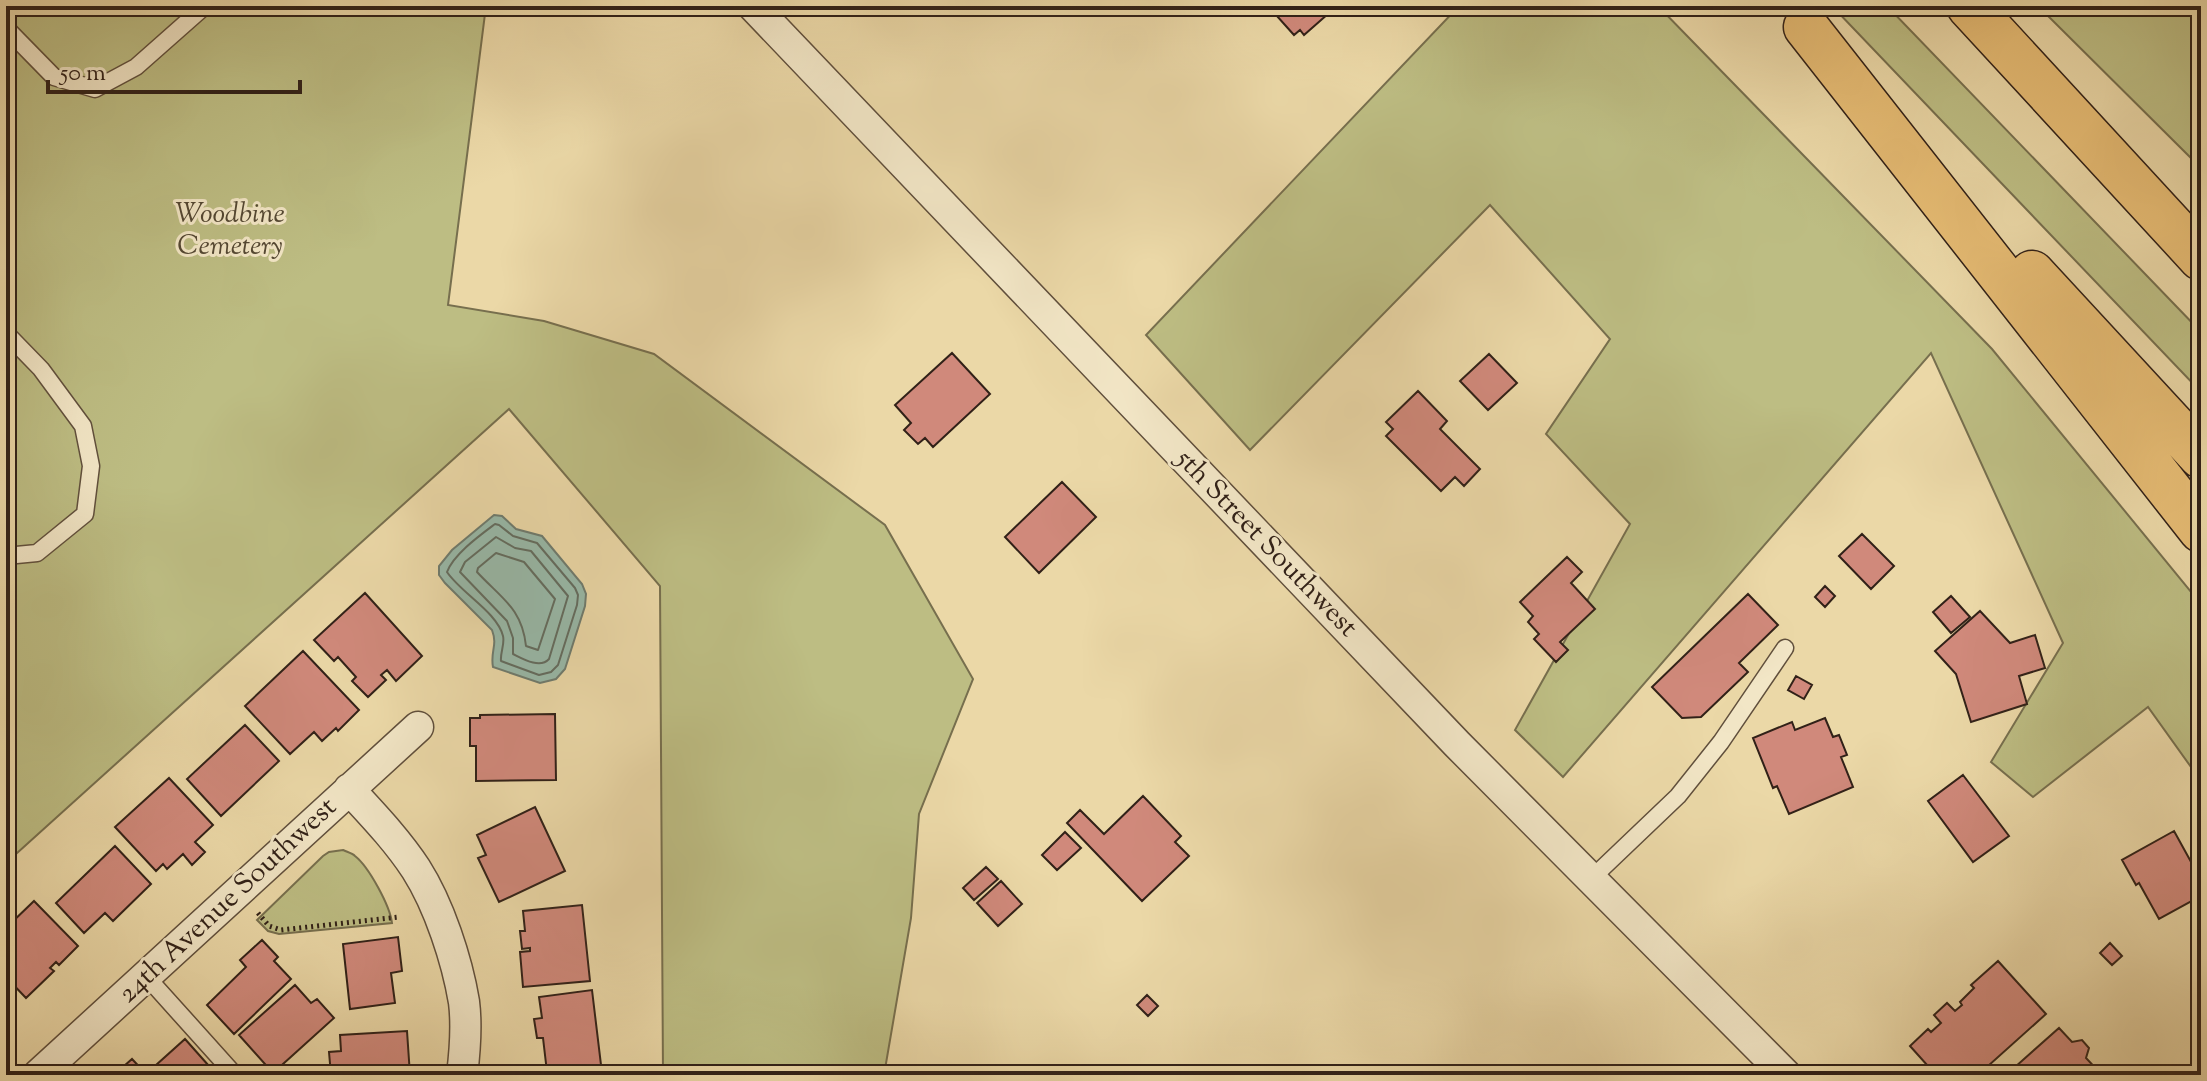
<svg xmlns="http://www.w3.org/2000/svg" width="2207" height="1081" font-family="'Sorts Mill Goudy',serif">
  <rect width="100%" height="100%" fill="#ebd8a7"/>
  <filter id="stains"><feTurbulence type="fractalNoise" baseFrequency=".0025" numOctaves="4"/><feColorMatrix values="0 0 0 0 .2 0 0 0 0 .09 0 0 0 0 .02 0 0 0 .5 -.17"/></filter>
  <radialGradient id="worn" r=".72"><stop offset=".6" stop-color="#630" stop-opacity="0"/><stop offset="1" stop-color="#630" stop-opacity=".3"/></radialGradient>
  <!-- green -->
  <path fill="#bdbd83" stroke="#776f4e" stroke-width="2" d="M6,6h480l-38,299 96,16 110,33 231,171 88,154 -54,135 -8,104 -27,157h-221l-3,-489 -151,-177 -503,454z
    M1459,6h199l334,343 209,255v177l-53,-74 -115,90 -42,-35 72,-119 -132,-290 -368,424 -48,-47 115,-206 -84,-90 64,-95 -120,-134 -240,245 -104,-115z
    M1832,6h55l314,326v60z
    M2038,6h163v162z
    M343,850c4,2 9,3 12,6 14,11 35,50 37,67l-113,11 -11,-3 -11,-11 66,-64 6,-4z"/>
  <!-- water -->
  <path fill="#98b9a9" stroke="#6f7c6f" stroke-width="2" d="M494,515l8,1 14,13 26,7 40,48 4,10 -1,12 -20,63 -9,10 -16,4 -47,-16c-3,-16 5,-21 -1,-37l-47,-47 -6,-8v-9l13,-16z"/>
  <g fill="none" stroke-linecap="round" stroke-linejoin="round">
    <!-- shore -->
    <path stroke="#646d60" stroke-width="2" d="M495,524l4,1 14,11 24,7 38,45 3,7 -1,10 -19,60 -7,7 -12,3 -38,-14c-1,-8 4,-17 2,-25 -6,-24 -42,-43 -56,-64 7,-18 32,-36 48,-48z
      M496,537l19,11 16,3 37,45 -19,63c-9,10 -26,0 -36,-5v-16l-6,-17 -47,-49 5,-10z
      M496,553l28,9 31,37 -17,51 -12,-4c-4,-38 -25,-48 -49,-74l1,-4z"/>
  </g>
  <!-- building -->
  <path fill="#d0897b" stroke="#312118" stroke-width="2" d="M1268,6h69l-33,29 -4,-5 -6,5z
    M952,353l38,41 -57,53 -8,-9 -7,6 -14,-14 7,-7 -16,-18z
    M1489,354l28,29 -29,27 -28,-29z
    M1418,391l29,30 -7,8 40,40 -16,17 -9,-9 -14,14 -55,-55 7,-7 -7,-7z
    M1062,482l34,35 -57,56 -34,-36z
    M1862,534l32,32 -23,23 -32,-33z
    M1567,557l15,15 -11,11 24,26 -35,33 8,8 -12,12 -22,-23 5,-5 -11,-12 5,-6 -13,-14z
    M1825,586l10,10 -10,11 -10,-10z
    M365,593l57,63 -26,25 -9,-11 -6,5 5,5 -18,17 -16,-16 4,-4 -18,-20 -4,4 -20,-21z
    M1748,594l30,31 -39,38 9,9 -47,45 -19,1 -30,-31z
    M1951,596l19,21 -19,16 -18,-21z
    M1980,611l30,32 25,-8 10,33 -26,8 8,28 -56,18 -15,-48 -21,-23z
    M303,651l56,59 -21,21 -2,-3 -14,13 -8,-9 -24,22 -45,-48z
    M1796,676l16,9 -8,14 -16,-9z
    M555,714l1,66 -80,1v-35h-6v-28h10v-3z
    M1825,718l8,19 6,-2 8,20 -6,2 12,30 -64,27 -12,-28 -4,2 -20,-50 39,-16 3,8z
    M245,725l34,36 -58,55 -34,-37z
    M1963,775l46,61 -36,26 -45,-61z
    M169,778l44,47 -18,17 10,10 -13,13 -9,-11 -16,15 -4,-5 -7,7 -41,-44z
    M1143,796l38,40 -6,6 14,14 -47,45 -75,-78 13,-13 24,24z
    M535,807l30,64 -66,31 -21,-44 8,-3 -9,-20z
    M2174,831l27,49v16l-42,23 -20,-36 -3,2 -14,-25z
    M1065,832l16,16 -24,22 -15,-15z
    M115,846l36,38 -38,37 -8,-8 -21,20 -28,-30z
    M986,867l12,12 -24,21 -11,-12z
    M1001,881l21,23 -24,22 -21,-23z
    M34,901l44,45 -19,19 -3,-3 -6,6 4,3 -28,27 -20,-21v-49z
    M582,905l8,76 -67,6 -3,-35 10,-1v-3l-8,1 -2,-18h5l-2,-20z
    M398,937l4,34 -11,2 4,30 -45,6 -7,-65z
    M262,940l16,17 -4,4 17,18 -57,55 -27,-29 39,-38 -6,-7z
    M2110,943l12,13 -10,9 -12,-12z
    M1998,961l48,53 -68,61h-42l-26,-29 18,-17 3,3 10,-9 -7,-8 13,-12 8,8 7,-6 -2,-3 14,-14 -3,-3z
    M295,985l16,18 6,-4 17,19 -61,55 -34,-38z
    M592,990l9,75 -54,7 -4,-34h-6l-3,-19 8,-1 -3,-21z
    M1147,995l11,11 -10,10 -11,-11z
    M2059,1028l13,14 10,-2 7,8 -3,10 16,17h-80l-7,-8z
    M407,1031l3,44h-79l-2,-23 12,-1 -1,-16z
    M185,1039l24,27 -10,9h-85l18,-16 14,15z"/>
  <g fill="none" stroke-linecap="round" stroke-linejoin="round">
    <defs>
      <path id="lane" d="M6,28l48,49 41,12 41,-22 69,-61
        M6,333l35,36 42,57 8,40 -6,48 -48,39 -31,3
        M1591,879l87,-83 43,-54 64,-94
        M146,976l89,99"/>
      <path id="street" d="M753,6l704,738 329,331
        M349,789c24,26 48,51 67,80 23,36 41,91 48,133 3,24 1,49 -2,73
        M38,1075l380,-348"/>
      <path id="highway" d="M1969,6l232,252
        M1806,27l395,503
        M2032,273l169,183"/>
    </defs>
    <!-- lane casing -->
    <use href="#lane" stroke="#604f3c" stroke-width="19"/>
    <!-- street casing -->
    <use href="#street" stroke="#604f3c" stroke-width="33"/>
    <!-- highway casing -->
    <use href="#highway" stroke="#312118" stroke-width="47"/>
    <!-- path -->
    <path stroke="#312118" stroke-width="5" stroke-dasharray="2 4" stroke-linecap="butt" d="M258,913l11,13 12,4 118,-13"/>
    <!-- lane -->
    <use href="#lane" stroke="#f2e6c6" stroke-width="16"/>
    <!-- street -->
    <use href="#street" stroke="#f2e6c6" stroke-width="30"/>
    <!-- highway -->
    <use href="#highway" stroke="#e6bc74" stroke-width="44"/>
  </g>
  <g text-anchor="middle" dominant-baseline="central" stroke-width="6" stroke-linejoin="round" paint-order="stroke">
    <!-- park labels -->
    <g font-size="28" font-style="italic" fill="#544833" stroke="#f2e6c6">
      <text x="230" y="215">Woodbine<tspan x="230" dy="32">Cemetery</tspan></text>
    </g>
    <!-- street labels -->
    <g font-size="28" fill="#312118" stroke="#f2e6c6">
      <text transform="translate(1266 544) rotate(46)">5th Street Southwest</text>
      <text transform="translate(228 901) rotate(-43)">24th Avenue Southwest</text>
    </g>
  </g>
  <!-- margin -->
  <rect width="2207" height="1081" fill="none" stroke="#ebd8a7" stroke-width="32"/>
  <rect x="8" y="8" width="2191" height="1065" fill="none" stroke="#312118" stroke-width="4"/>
  <rect x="16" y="16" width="2175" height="1049" fill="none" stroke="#312118" stroke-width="2"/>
  <!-- scale -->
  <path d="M48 80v12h252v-12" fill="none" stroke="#312118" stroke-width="4"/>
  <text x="60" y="80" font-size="24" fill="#312118" stroke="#f2e6c6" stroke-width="6" paint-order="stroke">50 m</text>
  <rect width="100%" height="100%" filter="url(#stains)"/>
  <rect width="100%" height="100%" fill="url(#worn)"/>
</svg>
